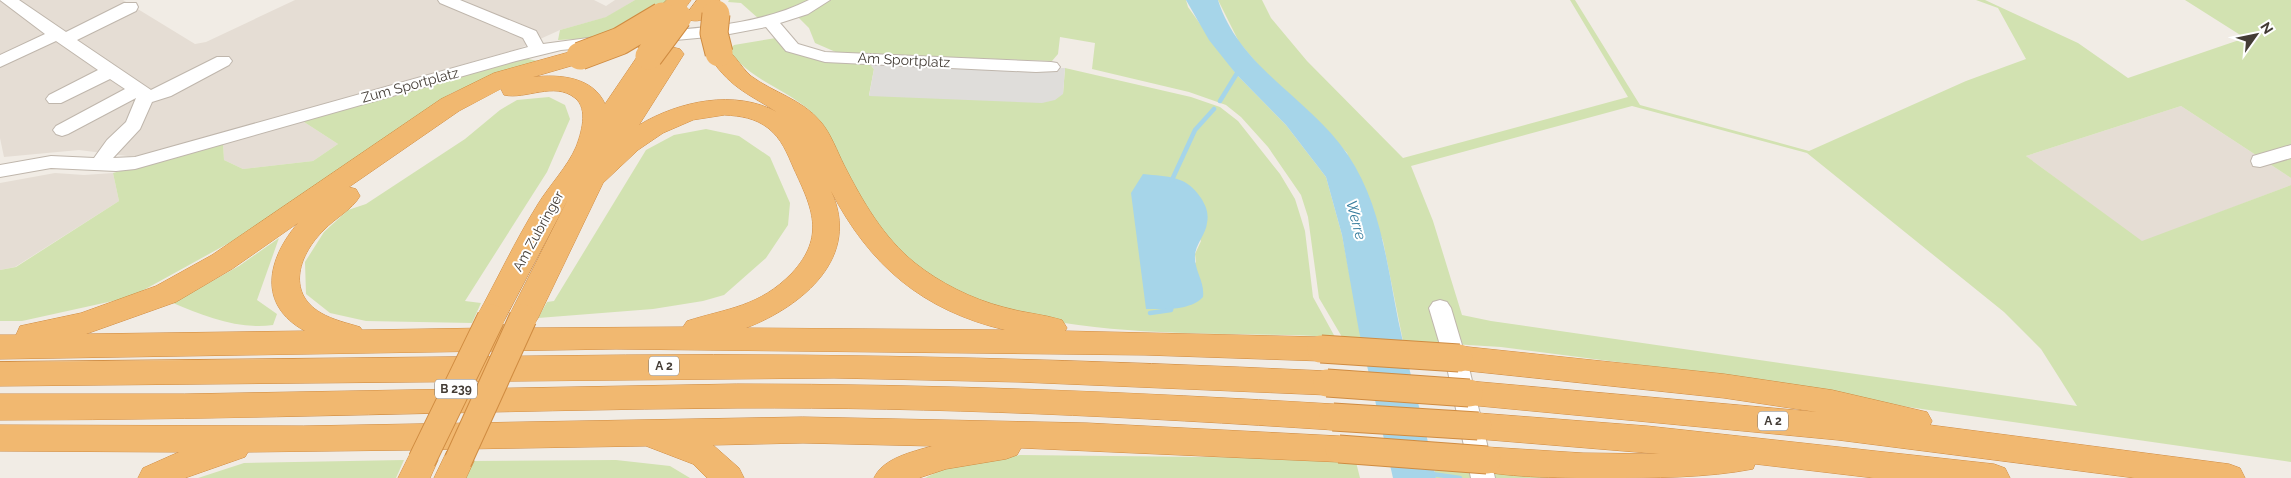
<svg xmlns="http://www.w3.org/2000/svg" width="2291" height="478" font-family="Raleway,sans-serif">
  <rect width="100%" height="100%" fill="#f1ece5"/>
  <!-- residential -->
  <path fill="#e5ddd4" d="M0,0h123l72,44 11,-2 89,-42h299l12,6 9,-6h20l-28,17 -47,13 -42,19 -383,108 -56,-7 -75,7 -4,-19z
    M2181,106l110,72v7l-149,57 -116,-86z
    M301,120l37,24 -25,17 -70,8 -19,-9 -1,-17z
    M55,173l29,2 29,-2 6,28 -104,66 -15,3v-87z"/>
  <!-- green -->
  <path fill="#d2e2b1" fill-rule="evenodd" d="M635,0h38l-59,37 -56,3 2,-10 46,-13z
    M729,0h84l-54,19 -18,-16 -13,-1z
    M831,0h355l2,7 48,67 50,51 40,52 16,58 20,104 -20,-2 -23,-39 -11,-81 -7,-22 -33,-48 -27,-30 -15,-12 -37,-13 -97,-23 3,-26 -35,-6 -2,17 -6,7 -214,-8 -23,-10 -6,-15 -11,-11z
    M1218,0h44l9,18 36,43 96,97 225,-61 -58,-97h5l65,105 169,46 157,-70 60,-22 -28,-51 -22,-8h9l93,43 50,35 117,-40 -60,-38h106v178l-110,-72 -155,50 116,85 149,-56v277l-383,-55 -128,-24 -279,-36 -98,-6 -20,-100 -36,-88 -31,-34 -51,-46 -26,-31zM1632,106l175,47 197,159 37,37 36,57 -586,-85 -29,-6 -29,-94 -22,-55z
    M776,38c24,26 58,22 91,23l7,8 -5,26 194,-1 2,-26 126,29 29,10 18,14 42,53 15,25 10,32 8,66 22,40c-128,-8 -339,13 -435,-85 -28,-28 -44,-66 -64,-101 -5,-10 -10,-21 -16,-30 -25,-31 -68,-37 -91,-71l5,-5zM1157,176h5l39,65 -6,13 1,8 -35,47h-14z
    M523,58l15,3 -41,12 -47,21 -212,144 -107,59 -109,24h-22v-51l16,-3 103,-66 -6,-28 110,-30 1,17 19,9 70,-8 25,-17 -37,-24z
    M549,97l16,8 5,14 -23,53 -82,129 16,2 -9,20 -106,-2 -36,-8 -24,-19 -1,-32 19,-30 24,-22 18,-6 99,-65 35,-29 17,-10z
    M706,129l33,7 31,21 20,46 -2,22 -22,33 -42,37 -21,6 -50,8 -115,9 9,-16 7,-1 92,-151 28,-15z
    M279,238l-22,62 20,14 -4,11c-33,5 -70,-9 -100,-22l66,-37z
    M1020,455l278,3 58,4 4,16h-435l22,-11z
    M404,460l-8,18h-198l46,-15z
    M616,460l54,6 20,12h-224l8,-17z
    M1434,468l161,10h52h-211z"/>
  <!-- parking -->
  <path fill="#dfddda" d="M867,61l148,8 50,-1 -2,26 -8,6 -13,3 -173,-7 5,-27z"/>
  <!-- water -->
  <path fill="#a6d5e9" d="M1186,0h32c22,69 92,98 130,155 37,55 40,124 55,187 10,45 24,90 33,136h-43l-34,-147 -17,-96 -16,-58 -40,-52 -50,-51 -27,-34z
    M1143,174c25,3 43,1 58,24 5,8 8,15 6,25 -1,11 -12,22 -12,33 -1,14 10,26 8,41 -13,14 -39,12 -57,12l-15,-116z"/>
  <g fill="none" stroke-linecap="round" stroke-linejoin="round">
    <!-- stream -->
    <path stroke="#a6d5e9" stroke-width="4.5" d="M1220,101l19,-31
      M1171,182l24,-52 19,-21
      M1150,313l21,-3 1,-5
      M1432,474l28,4"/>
    <defs>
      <path id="minor" d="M0,0h19l47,32 58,-29h12l2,4 -2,4 -59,29 74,50 66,-33h12l3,4 -3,4 -58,31 -19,6 -12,27 -27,29 22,-1 393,-110 -5,-9 -83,-35 -2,-3h22l76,31 7,13 60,-8 6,1 3,4 -3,4 -6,1 -42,4 -45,11 -381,108 -19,2 -65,-3 -51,9v-12l51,-9 43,2 13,-18 19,-18 10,-24 -68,36 -6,2 -6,-2 -3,-4 3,-4 69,-37 -15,-10 -49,24h-12l-3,-4 3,-4 49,-25 -42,-29 -56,26v-12l45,-21z
        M809,0h21l-22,14 -28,9 18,21 27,8 226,10 6,1 3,4 -3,4 -21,1 -211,-10 -39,-11 -20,-24 -47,9 -65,6 -6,-1 -2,-4 2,-4 6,-1c53,-5 107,-8 155,-32z
        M2291,145v13l-31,9 -7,-1 -2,-5 2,-5z
        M1440,300l7,2 4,6 19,64 25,106h-24l-23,-106 -19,-64 4,-6z"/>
      <path id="highway" d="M667,0h24c-9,13 -21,25 -37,21l-3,-5z
        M697,0h23c-9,13 -14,24 -31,20l-3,-5z
        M719,46c14,3 21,21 32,30 23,17 51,23 70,46 10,12 16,29 23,43 19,37 39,72 71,98 25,20 57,36 88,44 20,6 40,7 59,13l5,8 -2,3 256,6 11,4 4,8 -4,8 -11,4 -176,-6 -529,-6 -616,10v-24h16l4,-9 61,-13 75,-27 56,-31 229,-156 53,-26 86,-24 8,2 4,5 -4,5 -55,16c27,-3 60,0 72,27l36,-53 8,-2 8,2 3,3 4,-5 8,-2 8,2 4,5 -45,71c40,-24 96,-36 138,-13 -32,-20 -48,-25 -70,-59l4,-5zM501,89l3,6c22,5 50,-14 71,3 14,11 6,36 1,49 -8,19 -27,39 -38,57 -23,37 -41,76 -62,114l5,8 8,2 -127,2 -2,-3c-13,-4 -27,-7 -39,-14 -36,-21 -21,-60 3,-83 11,-12 28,-20 36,-34l-4,-7 -7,-2 110,-76zM725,115c16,1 30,3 43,13 14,11 19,25 26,41 18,39 32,67 -2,104 -33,34 -64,35 -105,48l-4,6 -156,1 6,-2 5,-8 65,-135 35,-33 25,-17 30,-13zM831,191c39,75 91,119 174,139l-259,-2c57,-22 116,-71 85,-137zM568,199l-60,119 5,8 6,2h-26l8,-2zM298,223c-31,36 -41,82 7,108l-219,3 90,-32 56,-33z
        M1459,346l265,28 108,16 95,22 5,9 -2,4 299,39 11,4 5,10h-110l-297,-38 -369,-35 -11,-3 -4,-9 4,-9 11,-3 348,31 -93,-14 -265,-28 -11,-4 -4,-8 4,-8z
        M626,355c234,-2 467,5 701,16l11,3 4,9 -4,9 -11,3 -308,-13 -185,-4 -834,8v-24z
        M737,384c199,0 397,8 596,20l11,4 5,9 -5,9 -11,4c-198,-13 -397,-23 -596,-22 -246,2 -491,12 -737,12v-26h184z
        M1478,413l169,13 347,38 11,4 5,10h-136l-119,-14 -2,5c-46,9 -100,9 -148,9 -36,0 -96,0 -129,-8l-5,-10 5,-10 11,-3 96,6 77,1 -182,-15 -11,-4 -5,-9 5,-9z
        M803,417l284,6 252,13 11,4 5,9 -5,9 -11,4 -318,-14 -4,7 -11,4 -60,10 -27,9h-45c9,-20 38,-26 58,-32l-129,-3 -90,2 26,23 5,10h-37l-14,-14 -47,-18 -183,3 6,2 5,10 -8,17h-32l13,-27 6,-2 -22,1 7,10 -8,18h-32l14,-28 -164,2 -3,5 -60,21h-47l5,-10 36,-16 -179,-1v-26l303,1z"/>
    </defs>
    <!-- minor casing -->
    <use href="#minor" stroke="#bfb6ac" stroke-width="2"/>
    <!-- highway casing -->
    <use href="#highway" stroke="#cf8b41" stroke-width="1"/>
    <!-- minor -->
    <use href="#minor" fill="#fff" fill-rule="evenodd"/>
    <!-- highway -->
    <use href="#highway" fill="#f1b870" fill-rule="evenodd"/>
    <defs>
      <path id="highway-bridge" d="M716,14l-2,19 5,20
        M580,56l40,-15 42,-25
        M649,56l29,-39
        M1321,349l138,9
        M1327,383l142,10
        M1333,417l145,9
        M1339,449l148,11
        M422,460l69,-142
        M458,461l65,-143"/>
    </defs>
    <!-- highway-bridge casing -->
    <use href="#highway-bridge" stroke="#cf8b41" stroke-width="29" stroke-linecap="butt"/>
    <!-- highway-bridge -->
    <use href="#highway-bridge" stroke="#f1b870" stroke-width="27"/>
  </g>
  <g text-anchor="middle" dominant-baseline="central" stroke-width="4" stroke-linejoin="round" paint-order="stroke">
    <!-- shield labels -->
    <g fill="#fff" stroke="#7b7672" stroke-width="1">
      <rect x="649" y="356.5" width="30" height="19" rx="4"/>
      <rect x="435" y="379.5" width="42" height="19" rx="4"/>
      <rect x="1758" y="411.5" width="30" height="19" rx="4"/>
    </g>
    <g font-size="12" font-weight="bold" fill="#433c35">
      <text x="664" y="366">A 2</text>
      <text x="456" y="389">B 239</text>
      <text x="1773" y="421">A 2</text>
    </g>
    <!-- street labels -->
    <g font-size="14" fill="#433c35" stroke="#fff">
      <text transform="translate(904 60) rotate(3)">Am Sportplatz</text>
      <text transform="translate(410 85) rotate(-15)">Zum Sportplatz</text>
      <text transform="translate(538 231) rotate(-61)">Am Zubringer</text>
    </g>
    <!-- water labels -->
    <g font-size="15" font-style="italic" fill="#367d9e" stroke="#fff">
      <text transform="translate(1356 220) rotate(75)">Werre</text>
    </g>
  </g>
  <!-- north arrow -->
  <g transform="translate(2256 35) rotate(57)" stroke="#ffffff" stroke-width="4" paint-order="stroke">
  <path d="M0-4L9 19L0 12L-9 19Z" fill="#433c35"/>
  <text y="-8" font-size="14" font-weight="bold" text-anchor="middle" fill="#433c35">N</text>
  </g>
</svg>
